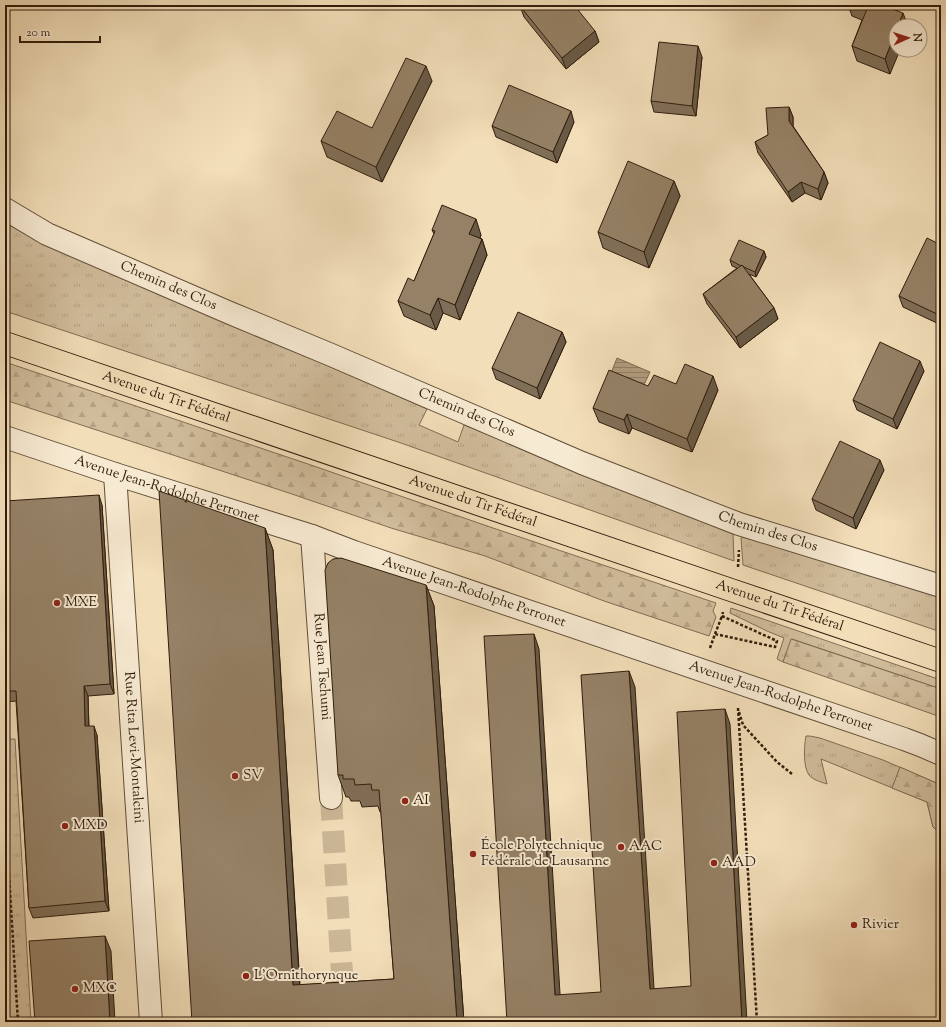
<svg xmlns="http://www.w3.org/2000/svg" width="946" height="1027" font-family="'Sorts Mill Goudy',serif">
  <defs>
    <pattern id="grass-tufts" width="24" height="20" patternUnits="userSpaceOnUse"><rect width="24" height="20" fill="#d1bd9c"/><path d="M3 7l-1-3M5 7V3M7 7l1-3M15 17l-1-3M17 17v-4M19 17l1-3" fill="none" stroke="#b4a285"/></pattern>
    <pattern id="forest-firs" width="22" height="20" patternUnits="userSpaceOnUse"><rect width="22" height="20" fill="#d1bd9c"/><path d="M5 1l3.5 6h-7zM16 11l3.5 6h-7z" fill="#b4a285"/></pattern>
    <pattern id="water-rules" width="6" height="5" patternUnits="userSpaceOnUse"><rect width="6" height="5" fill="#b09c7e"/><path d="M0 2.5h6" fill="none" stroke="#907f66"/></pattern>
  </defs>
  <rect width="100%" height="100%" fill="#f2deb9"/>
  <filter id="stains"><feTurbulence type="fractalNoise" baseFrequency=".005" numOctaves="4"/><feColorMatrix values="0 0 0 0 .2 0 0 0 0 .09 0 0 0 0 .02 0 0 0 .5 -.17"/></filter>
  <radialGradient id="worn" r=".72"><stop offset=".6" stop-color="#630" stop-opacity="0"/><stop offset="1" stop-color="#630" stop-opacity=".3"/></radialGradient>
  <!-- grass -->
  <path fill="url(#grass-tufts)" stroke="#806d54" d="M5,219l191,89 231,101 -8,16 39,17 6,-17 269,109 1,27 -336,-119 -393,-131z
    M750,534l191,61v37l-198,-67 -2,-27z
    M731,608l210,72v9l-149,-50 -9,23 -6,-3 7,-21 -17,-7 -37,-18z
    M806,736h4l10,2 63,22 58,25v45l-6,-1 -2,-2 -6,-25 -106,-43 6,25c-6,-2 -14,-4 -18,-9 -6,-8 -5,-29 -3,-39z
    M5,739h10l16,283h-26z"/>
  <!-- forest -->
  <path fill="url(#forest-firs)" stroke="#806d54" d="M5,362l300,101 188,65 223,75 -3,8 3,6 -7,19 -105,-35 -119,-45 -94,-28 -102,-35 -284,-93z
    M791,639l150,50v28l-158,-55z
    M900,767l41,18v45l-6,-1 -2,-2 -6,-25 -35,-14z"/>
  <!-- water -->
  <path fill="url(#water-rules)" stroke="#7d6950" d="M617,358l33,14 -7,15 -32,-14z"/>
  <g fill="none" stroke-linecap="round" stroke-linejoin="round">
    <!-- minor-tunnel -->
    <path stroke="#cbb796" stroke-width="22" stroke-dasharray="22 11" stroke-linecap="butt" d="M331,798l14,224"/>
    <defs>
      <g id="minor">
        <path id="s1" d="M5,209l42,25 183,79 99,41 253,109 157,61 202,62"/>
        <path id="s2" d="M5,437l110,37 197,62 42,16 550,187 16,6 21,9"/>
        <path id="s3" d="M115,474l36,548"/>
        <path id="s4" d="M312,536l19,262"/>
      </g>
      <g id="major">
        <path id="s5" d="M5,343l726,247 210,71"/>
      </g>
    </defs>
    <!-- minor casing -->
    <use href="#minor" stroke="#604d37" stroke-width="24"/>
    <!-- major casing -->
    <use href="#major" stroke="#301d0c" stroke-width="24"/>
    <!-- path -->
    <path stroke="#301d0c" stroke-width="2.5" stroke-dasharray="3 2" stroke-linecap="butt" d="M738,567l1,-17
      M715,634l7,-18
      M710,648l5,-14 60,13 2,-6 -55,-25 1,-4
      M738,708l19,314
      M739,712l4,13 34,37 15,12
      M5,810l13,212"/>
    <!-- minor -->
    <use href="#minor" stroke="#f7ead2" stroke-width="22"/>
    <!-- major -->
    <use href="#major" stroke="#f2deb9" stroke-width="22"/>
  </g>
  <!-- wall -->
  <path fill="#806f58" stroke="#301d0c" d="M848,5h52l-3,6 -7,63 -33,-13 -5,-15 10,-26 -10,-4z
    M520,6l75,25 4,11 -33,27 -42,-52z
    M702,57l-6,59 -42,-4 -3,-11z
    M432,81l-50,101 -55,-25 -6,-16 51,-13z
    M789,107l4,10v9l31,46 4,11 -7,17 -16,-7 -13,9 -34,-49 -3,-11 13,-7z
    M574,122l-17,41 -61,-26 -4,-11z
    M674,181l6,15 -31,72 -46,-20 -5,-16z
    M941,189v16l-3,-9z
    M432,230l49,5 -1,3 2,1 5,16 -27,65 -17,-7 -7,17 -32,-14 -6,-15 16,-20 20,-47z
    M941,245v80l-38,-18 -4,-11z
    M764,251l2,6 -10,20 -7,-3 25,34 4,11 -38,29 -33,-44 -4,-10 34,-26 -5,-2 -2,-6z
    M562,332l4,10 -26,57 -44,-20 -4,-11z
    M924,371l-27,58 -40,-19 -4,-10z
    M676,384l42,6 -26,62 -60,-24 -3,6 -30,-12 -6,-14 55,-22z
    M884,470l-28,59 -40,-19 -4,-11z
    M5,501l97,4 12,189 -26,2 1,30 8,9 12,176 -76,7 -4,-10 -13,-207 -11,1z
    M265,528l8,22 27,435 94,-6 -13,-167h-1l-2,-6 -16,1 -2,-6h-9l-2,-4h-3l-8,-22 88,-190 8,21 30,416h-272z"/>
  <!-- shaded-wall -->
  <path fill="#685a47" stroke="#301d0c" d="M888,5h12l-7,17 -6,-15z
    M903,13l5,13h-10z
    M595,31l4,11 -33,27 -4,-11z
    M896,31v19h4l-10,24 -5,-15z
    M698,46l4,11 -6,59 -4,-10z
    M426,66l6,15 -50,101 -6,-15z
    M789,107l4,10v14l-4,-10z
    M571,111l3,11 -17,41 -4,-11z
    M824,172l4,11 -7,17 -3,-11z
    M674,181l6,15 -31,72 -5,-16z
    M801,182l4,11 -13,9 -4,-10z
    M476,219l5,16 -6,14 -6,-15z
    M482,239l5,16 -27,65 -5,-15z
    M764,251l2,6 -10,20 -1,-5z
    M438,298l5,15 -7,17 -6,-15z
    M774,308l4,11 -38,29 -4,-11z
    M941,312v8l-2,-5z
    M562,332l4,10 -26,57 -3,-11z
    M920,361l4,10 -27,58 -4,-10z
    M713,376l5,14 -26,62 -5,-13z
    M627,414l5,14 -3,6 -5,-14z
    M880,460l4,10 -28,59 -3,-11z
    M99,495l3,10 12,189 -4,-10z
    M265,528l8,22 28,457 -8,-22z
    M426,585l8,21 30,416h-7z
    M534,634l5,15 22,361 -6,-15z
    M629,671l6,16 20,317 -5,-15z
    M84,686l4,10 1,40 -4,-10z
    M725,709l5,15 17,298h-5z
    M94,726l3,9 12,176 -4,-10z
    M105,936l6,15 4,71h-5z"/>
  <!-- building -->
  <path fill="#958166" stroke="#301d0c" d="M521,5h53l21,26 -33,27 -42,-52z
    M856,5h32l-1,2 16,6 -5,13h-2v5l-11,28 -33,-13 15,-37z
    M659,42l39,4 -6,60 -41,-5z
    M406,58l20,8 -50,101 -55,-26 16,-30 35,17z
    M509,85l62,26 -18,41 -61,-26z
    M789,107v14l35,51 -6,17 -17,-7 -13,10 -33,-50 13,-7 -2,-27z
    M628,161l46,20 -30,71 -46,-20z
    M941,189v8l-3,-1z
    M442,205l34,14 -7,15 13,5 -27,66 -17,-7 -8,17 -32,-14 10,-23 6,3 21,-50 -3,-1z
    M927,238l14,7v67l-2,3 -40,-19z
    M739,240l25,11 -9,21 -11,-5 -2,-2 -1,1 -11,-6z
    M742,265l32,43 -38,29 -33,-43z
    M518,312l44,20 -25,56 -45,-20z
    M880,342l40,19 -27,58 -40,-19z
    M685,364l28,12 -26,63 -60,-25 -3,6 -31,-12 16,-38 39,16 6,-11 22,9z
    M840,441l40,19 -27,58 -41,-19z
    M159,491l106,37 28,457 101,-6 -15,-189h-7l-1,-6 -16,1 -1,-6h-11v-4h-5l-13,-205 3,-7 5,-4 8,-1 85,27 31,437h-265z
    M99,495l11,189 -26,2 1,40h9l11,175 -76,7 -13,-217h-11v-190z
    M534,634l21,361 46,-3 -20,-317 48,-4 21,318 41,-3 -14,-274 48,-3 17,313h-235l-23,-386z
    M105,936l5,86h-75l-6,-81z"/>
  <!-- markers -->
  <g fill="#8f2418" stroke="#f7ead2" stroke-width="1.5">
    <circle cx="57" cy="603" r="4"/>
    <circle cx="235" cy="776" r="4"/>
    <circle cx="405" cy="801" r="4"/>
    <circle cx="65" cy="826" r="4"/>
    <circle cx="621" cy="847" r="4"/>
    <circle cx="473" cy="854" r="4"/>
    <circle cx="714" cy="863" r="4"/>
    <circle cx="854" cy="925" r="4"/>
    <circle cx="246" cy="976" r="4"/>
    <circle cx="75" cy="989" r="4"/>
  </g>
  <g text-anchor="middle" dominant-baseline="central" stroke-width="4" stroke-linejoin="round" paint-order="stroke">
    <!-- street labels -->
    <g font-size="14" fill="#301d0c" stroke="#f7ead2">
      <text stroke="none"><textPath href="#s1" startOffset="181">Chemin des Clos</textPath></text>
      <text stroke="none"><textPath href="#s5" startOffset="170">Avenue du Tir Fédéral</textPath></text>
      <text stroke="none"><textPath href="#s1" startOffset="505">Chemin des Clos</textPath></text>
      <text stroke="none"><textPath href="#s2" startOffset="170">Avenue Jean-Rodolphe Perronet</textPath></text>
      <text stroke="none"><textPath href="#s5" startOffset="494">Avenue du Tir Fédéral</textPath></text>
      <text stroke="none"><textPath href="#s1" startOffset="829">Chemin des Clos</textPath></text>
      <text stroke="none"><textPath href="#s2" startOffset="494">Avenue Jean-Rodolphe Perronet</textPath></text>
      <text stroke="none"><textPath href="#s5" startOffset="818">Avenue du Tir Fédéral</textPath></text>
      <text stroke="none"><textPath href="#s4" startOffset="131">Rue Jean Tschumi</textPath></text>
      <text stroke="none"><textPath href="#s2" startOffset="818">Avenue Jean-Rodolphe Perronet</textPath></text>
      <text stroke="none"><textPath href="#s3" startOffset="274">Rue Rita Levi-Montalcini</textPath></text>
    </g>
    <!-- poi labels -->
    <g font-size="14" fill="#301d0c" stroke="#f7ead2" text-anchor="start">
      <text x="65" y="603">MXE</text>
      <text x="243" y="776">SV</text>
      <text x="413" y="801">AI</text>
      <text x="73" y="826">MXD</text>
      <text x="481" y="846">École Polytechnique<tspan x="481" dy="16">Fédérale de Lausanne</tspan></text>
      <text x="629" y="847">AAC</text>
      <text x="722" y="863">AAD</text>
      <text x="862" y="925">Rivier</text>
      <text x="254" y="976">L'Ornithorynque</text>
      <text x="83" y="989">MXC</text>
    </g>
  </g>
  <!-- margin -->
  <rect width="946" height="1027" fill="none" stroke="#f2deb9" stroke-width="20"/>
  <rect x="6" y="6" width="934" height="1015" fill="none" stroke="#301d0c" stroke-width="2"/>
  <rect x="10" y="10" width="926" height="1007" fill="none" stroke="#301d0c"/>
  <!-- north arrow -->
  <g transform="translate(908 38) rotate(87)"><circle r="19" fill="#f7ead2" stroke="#a79883"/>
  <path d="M0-3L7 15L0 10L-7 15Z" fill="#8f2418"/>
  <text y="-6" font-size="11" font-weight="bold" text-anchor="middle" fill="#301d0c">N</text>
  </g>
  <!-- scale -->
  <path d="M20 36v6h80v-6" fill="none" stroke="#301d0c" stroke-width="2"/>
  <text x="26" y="36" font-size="12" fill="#301d0c" stroke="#f7ead2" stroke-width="3" paint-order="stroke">20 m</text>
  <rect width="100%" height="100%" filter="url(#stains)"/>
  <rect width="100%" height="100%" fill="url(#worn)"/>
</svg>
